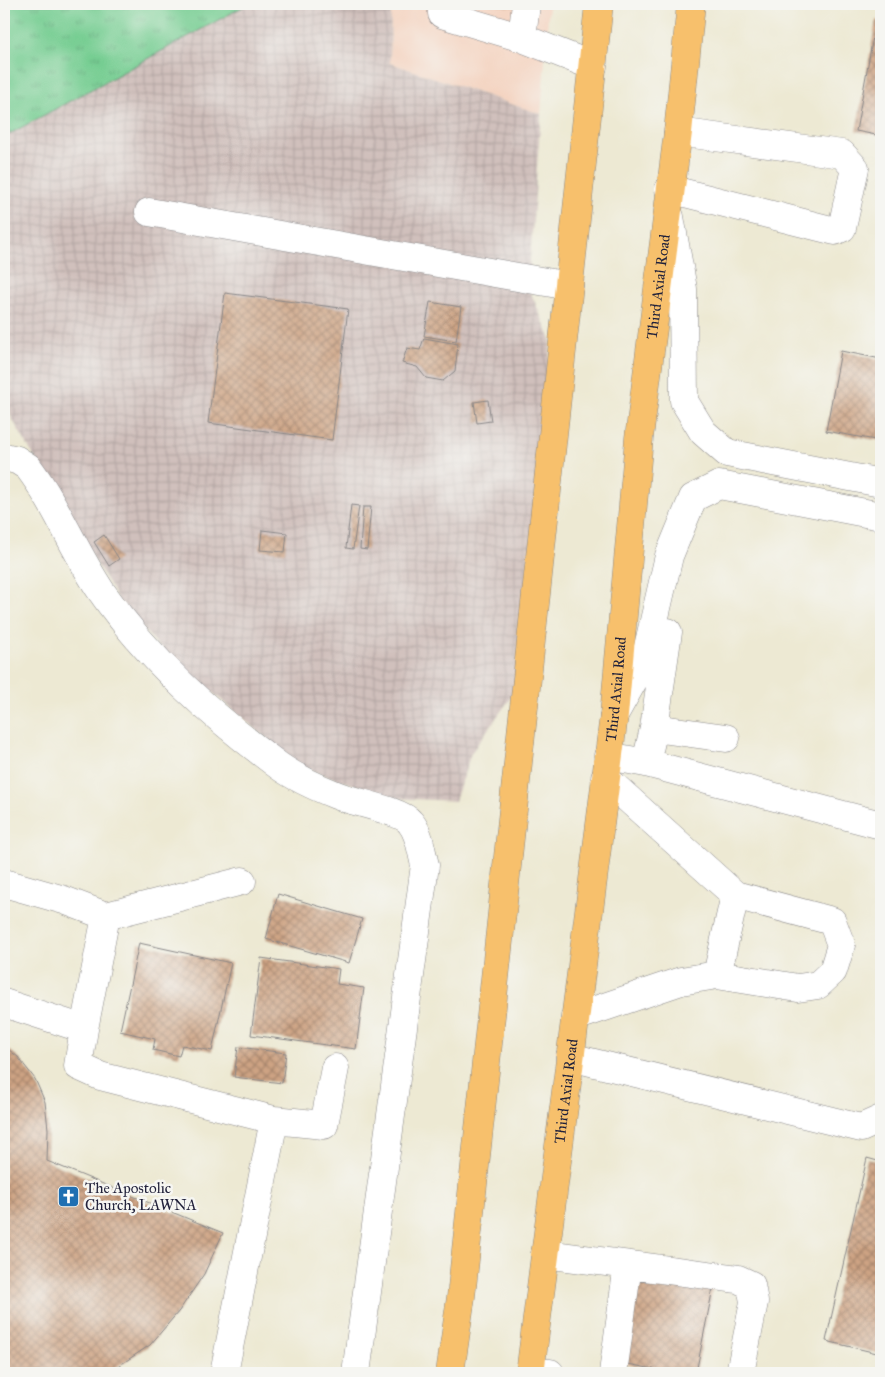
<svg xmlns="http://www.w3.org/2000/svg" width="885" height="1377" font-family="'IM FELL Great Primer',serif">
  <defs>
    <pattern id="industrial-grid" width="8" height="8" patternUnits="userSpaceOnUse" patternTransform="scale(1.25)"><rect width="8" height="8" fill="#d0c0bc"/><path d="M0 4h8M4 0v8" fill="none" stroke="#b2a5a2"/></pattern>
    <pattern id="grass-tufts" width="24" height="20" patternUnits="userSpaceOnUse" patternTransform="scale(1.25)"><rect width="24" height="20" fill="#76cd92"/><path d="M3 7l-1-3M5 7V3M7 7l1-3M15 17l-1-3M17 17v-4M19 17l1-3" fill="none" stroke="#66b07f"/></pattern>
    <pattern id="building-cross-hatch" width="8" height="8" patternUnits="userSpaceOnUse" patternTransform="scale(1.25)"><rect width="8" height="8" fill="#cda383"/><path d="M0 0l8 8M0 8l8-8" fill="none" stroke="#a6846c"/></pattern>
  </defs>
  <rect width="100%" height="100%" fill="#f6f6f2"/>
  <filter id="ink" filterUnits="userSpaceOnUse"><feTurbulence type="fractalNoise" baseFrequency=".02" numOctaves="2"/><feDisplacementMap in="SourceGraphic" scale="10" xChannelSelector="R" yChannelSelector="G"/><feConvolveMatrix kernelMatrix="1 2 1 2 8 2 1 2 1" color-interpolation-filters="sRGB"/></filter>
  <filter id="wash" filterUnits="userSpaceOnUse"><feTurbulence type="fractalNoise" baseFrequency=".0096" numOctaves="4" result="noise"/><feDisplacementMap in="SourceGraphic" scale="20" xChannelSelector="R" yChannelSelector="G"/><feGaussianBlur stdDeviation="1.12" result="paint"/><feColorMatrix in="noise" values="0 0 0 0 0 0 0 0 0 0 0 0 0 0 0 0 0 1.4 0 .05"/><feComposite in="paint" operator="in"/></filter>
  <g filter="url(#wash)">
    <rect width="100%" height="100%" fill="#ede9d3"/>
    <!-- built -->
    <path fill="#f4d3c0" d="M391,4h158l-8,110 -151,-51z"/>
    <!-- industrial -->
    <path fill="url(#industrial-grid)" d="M248,4h143l-1,59 151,51 -13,172 23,54 -34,349 -46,64 -16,48 -62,-3 -92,-31 -139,-117 -44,-50 -107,-183 -7,-31v-249z"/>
    <!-- grass -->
    <path fill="url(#grass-tufts)" stroke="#4c7866" d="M4,4h244l-244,133z"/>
    <g id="blocks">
      <!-- building -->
      <path fill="url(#building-cross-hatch)" d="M489,4h23v3z
        M876,20l5,1v115l-25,-5z
        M225,293l123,16 -16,131 -124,-17z
        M430,302l31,5 -5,34 -32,-5z
        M424,338l34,6 -3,27 -12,10 -17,-3 -9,-11 -15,-4 5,-15 13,2z
        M841,351l40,8v82l-55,-10z
        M488,400l3,21 -14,2 -3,-21z
        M351,505l8,1 -6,43 -7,-1z
        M363,507h8l-4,43 -7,-1z
        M262,530l25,3 -2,19 -25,-2z
        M104,535l15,24 -10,7 -15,-24z
        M278,894l84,25 -13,44 -83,-24z
        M139,943l92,20 -19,88 -30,-6 -3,11 -26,-6 2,-11 -35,-8z
        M261,958l78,11 -2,15 27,4 -8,61 -105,-14z
        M4,1046l14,11 17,22 10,23 3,27 -1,32 176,72 -19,41 -25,37 -29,34 -42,28h-104z
        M238,1047l48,6 -4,30 -48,-6z
        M867,1158l14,4v192l-55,-13z
        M640,1274l73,14 -17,85h-23l-50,-10z"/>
    </g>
  </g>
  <g filter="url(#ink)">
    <use href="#blocks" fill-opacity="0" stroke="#888687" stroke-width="1"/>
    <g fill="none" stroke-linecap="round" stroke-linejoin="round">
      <defs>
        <path id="minor" d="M442,4v10l80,24
          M526,4l-4,34 71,28
          M669,189l166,42 7,-3 13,-60 -13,-14 -164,-22
          M149,212l420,74
          M670,217l13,72 1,112 19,31 24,21 154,30
          M4,457l13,3 11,7c29,38 46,84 73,124 48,69 111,125 178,175 17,12 37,21 57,29 17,7 65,16 74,27 10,11 11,29 15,43l-69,508
          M614,715l31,-55 24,-104 24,-58 26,-13 162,31
          M654,728l72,10
          M608,756l38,7 235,62
          M646,763l8,-35 14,-96
          M4,883l60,17 42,16 -22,113
          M106,916l136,-35
          M717,975l81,13 20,-3 15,-14 8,-26 -9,-24 -97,-26
          M4,1003l80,26 -6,37 22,10 174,44 -50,253
          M575,1017l106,-36 36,-6 18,-80 -130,-117
          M570,1057l291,71 20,-9
          M274,1120l50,5 11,-57
          M545,1254l193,25 13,6 3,17 -14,71
          M530,1372l20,1
          M613,1373l15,-108"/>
        <g id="highway">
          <path d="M450,1373l11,-76 138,-1293"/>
          <path id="s1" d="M530,1373l84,-658 25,-277 39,-306 13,-128"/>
        </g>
      </defs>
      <!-- minor casing -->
      <use href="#minor" stroke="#888687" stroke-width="29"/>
      <!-- highway casing -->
      <use href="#highway" stroke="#888687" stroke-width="29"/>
      <!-- minor -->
      <use href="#minor" stroke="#fff" stroke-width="28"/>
      <!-- highway -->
      <use href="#highway" stroke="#f7c06c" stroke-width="28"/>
    </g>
  </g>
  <!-- icons -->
  <defs>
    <symbol id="church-square" viewBox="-11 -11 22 22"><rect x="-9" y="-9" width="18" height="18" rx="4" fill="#1f6fb2" stroke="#f6f6f2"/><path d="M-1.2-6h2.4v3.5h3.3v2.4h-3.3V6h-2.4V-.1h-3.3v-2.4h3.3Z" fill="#fff"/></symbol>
  </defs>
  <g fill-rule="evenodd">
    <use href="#church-square" x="56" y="1184" width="25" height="25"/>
  </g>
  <g text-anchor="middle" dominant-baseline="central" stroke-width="5" stroke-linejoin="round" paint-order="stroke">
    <!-- street labels -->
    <g font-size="15" fill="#22223b" stroke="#f6f6f2">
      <text stroke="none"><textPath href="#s1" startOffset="1094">Third Axial Road</textPath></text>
      <text stroke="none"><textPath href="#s1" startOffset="689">Third Axial Road</textPath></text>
      <text stroke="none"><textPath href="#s1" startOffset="284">Third Axial Road</textPath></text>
    </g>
    <!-- poi labels -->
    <g font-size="15" fill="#22223b" stroke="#f6f6f2" text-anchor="start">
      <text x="85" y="1188">The Apostolic<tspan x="85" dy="17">Church, LAWNA</tspan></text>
    </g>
  </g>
  <!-- margin -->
  <rect width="885" height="1377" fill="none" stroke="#f6f6f2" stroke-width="20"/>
</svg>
